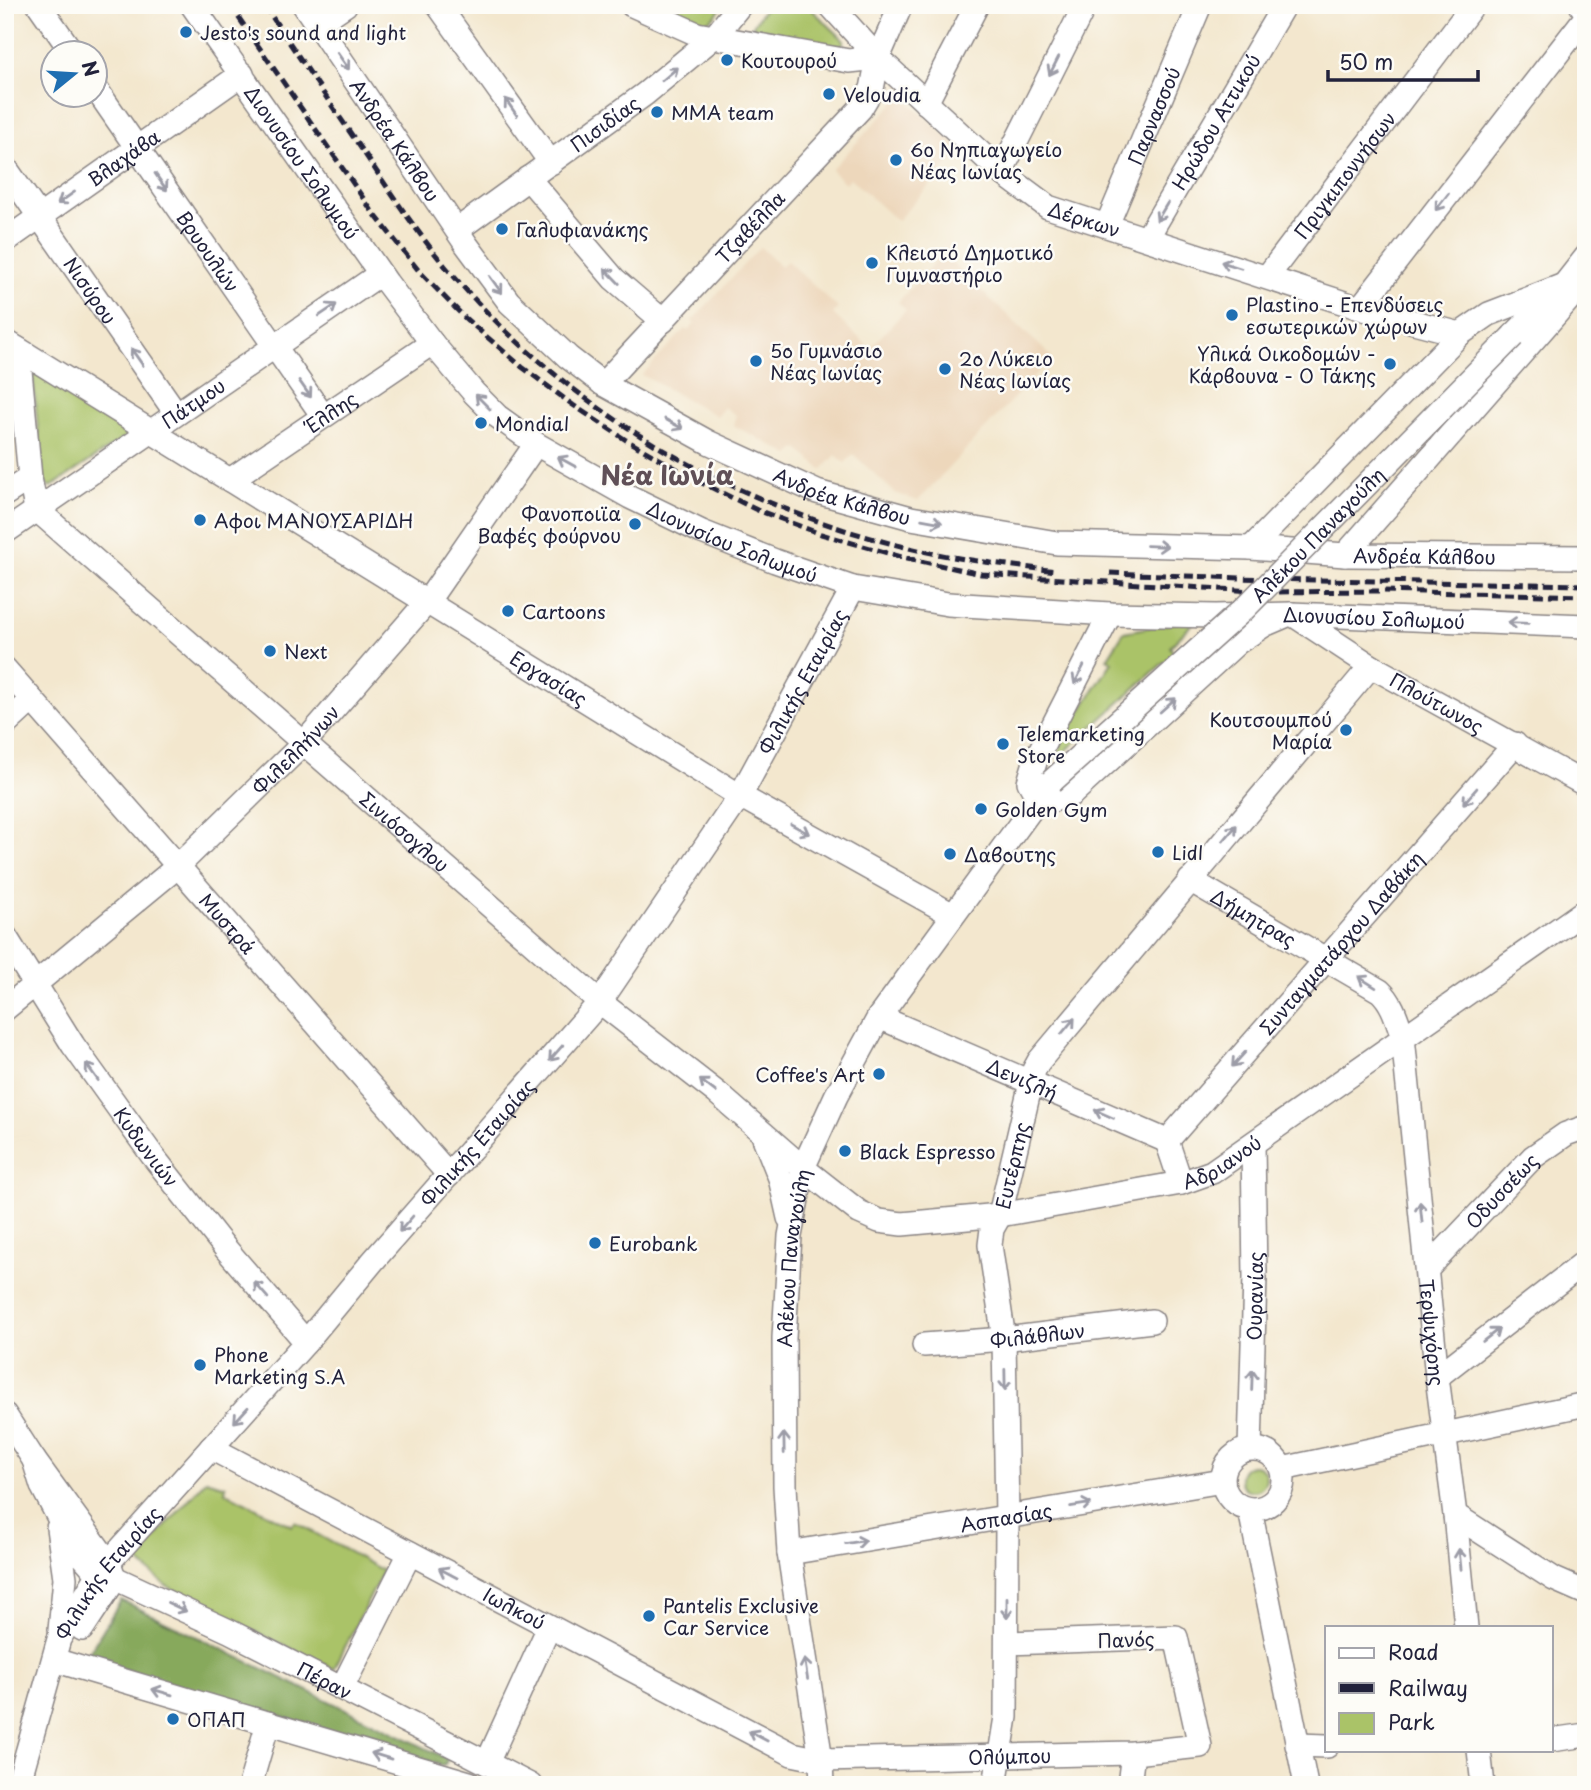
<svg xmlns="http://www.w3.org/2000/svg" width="1591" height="1790" font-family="'Playpen Sans',sans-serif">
  <rect width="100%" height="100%" fill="#fdfcf7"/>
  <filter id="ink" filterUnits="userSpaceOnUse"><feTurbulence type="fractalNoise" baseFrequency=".0143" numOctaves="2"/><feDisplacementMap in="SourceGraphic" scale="14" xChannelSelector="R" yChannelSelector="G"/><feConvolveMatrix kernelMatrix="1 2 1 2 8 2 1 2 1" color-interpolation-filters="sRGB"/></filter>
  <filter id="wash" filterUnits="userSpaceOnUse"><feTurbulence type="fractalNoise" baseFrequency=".00686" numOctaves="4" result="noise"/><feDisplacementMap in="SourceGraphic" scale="28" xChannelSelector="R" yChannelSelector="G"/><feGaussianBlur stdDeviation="1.57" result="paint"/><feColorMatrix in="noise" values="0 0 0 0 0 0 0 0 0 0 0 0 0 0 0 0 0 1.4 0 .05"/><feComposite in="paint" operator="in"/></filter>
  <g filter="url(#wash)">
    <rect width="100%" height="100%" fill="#f3e7ce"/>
    <!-- built -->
    <path fill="#edd7bb" d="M901,95l60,55 -64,71 -47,-43 -5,5 -14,-13z
      M760,247l21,19 6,-5 51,47 -5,6 37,34 36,-38 -8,-8 44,-48 110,103 -134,144 -23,-8 -42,-39 -8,9 -9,-8 -14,15 -25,-22 -7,7 -57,-30 3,-10 -12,-8 -7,9 -75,-41 43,-46 3,2 7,-7 -3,-3z"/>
    <!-- green -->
    <path fill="#aac368" stroke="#667252" stroke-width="2" d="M662,5h61l-8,11 -10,7z
      M767,5h40l37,35 -2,5 -5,2 -82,-12 -4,-3 3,-8z
      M36,373l90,58 1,5 -76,51 -8,-5 -10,-105z
      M1190,620l2,4 -22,23 4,6 -116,105 4,-18 50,-78 -5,-3 17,-27z
      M1240 1478a13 13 0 1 1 26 0a13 13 0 1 1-26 0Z
      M206,1480l20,6 -1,6 67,34 3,-4 88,49 -49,98 -89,-42 -80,-42 -29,-25z"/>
    <!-- forest -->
    <path fill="#87a95c" stroke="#54664c" stroke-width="2" d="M121,1600l327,159 -4,7 -358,-108z"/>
  </g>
  <g filter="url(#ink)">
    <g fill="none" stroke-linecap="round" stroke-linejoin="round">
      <defs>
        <g id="minor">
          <path d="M39,5l33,47"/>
          <path id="s1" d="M192,5l195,278 45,60 42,50 23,23 39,28 94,53 72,35 73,29 78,27 95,16 162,10 106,2 75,-2 295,12"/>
          <path id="s2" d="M304,5l162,239 43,58 59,55 35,27 105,58 109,50 94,26 146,25 194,5 94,7 241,2"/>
          <path d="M438,5l113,158"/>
          <path d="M632,5l65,29 152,27 29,-3"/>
          <path id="s3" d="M830,5l48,53 123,114 47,35 312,101 100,26"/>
          <path d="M317,24l28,-19"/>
          <path id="s4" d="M94,86l229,330"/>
          <path d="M926,103l51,-98"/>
          <path id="s5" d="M5,167l171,246"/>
          <path d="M1001,172l84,-167"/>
          <path d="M528,178l86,101 49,42"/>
          <path id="s6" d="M1107,225l93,-220"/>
          <path id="s7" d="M457,230l188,-136 70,-58 25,-31"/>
          <path id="s8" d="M1147,238l137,-233"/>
          <path id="s9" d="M5,241l237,-167"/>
          <path id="s10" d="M1267,277l206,-272"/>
          <path d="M1360,308l226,-291"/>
          <path d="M1513,336l51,-51 22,-28"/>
          <path id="s11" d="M10,344l730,452 213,119"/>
          <path id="s12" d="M18,349l12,129 6,31 564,493 117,91 86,75 56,44 20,9 23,3 98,-9 181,-32 31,-11 374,-262"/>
          <path id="s13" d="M603,384l257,-275 12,-20 6,-31 23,-53"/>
          <path id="s14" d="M230,480l202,-137"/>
          <path d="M5,494l25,-16"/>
          <path id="s15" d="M5,532l375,-258"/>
          <path d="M1251,548l209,-214 29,-20 75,-29 22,8"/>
          <path d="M1345,555l232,-265"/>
          <path d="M1110,614l-74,145 -7,23 9,16 15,2 19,-6 166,-152 26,-17 21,-9"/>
          <path id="s16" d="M1292,614l79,52 215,119"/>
          <path id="s17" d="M5,669l444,506"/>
          <path d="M5,725l27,-25"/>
          <path id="s18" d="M1190,880l190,111c13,12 17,29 23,46l34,340 18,138 11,112"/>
          <path id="s19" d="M5,936l68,109 79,110 74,94 80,93"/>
          <path id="s20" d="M5,1009l172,-142 127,-124 123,-141 109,-158"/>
          <path id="s21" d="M879,1017l288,124"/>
          <path d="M764,1138l16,40 9,40"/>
          <path id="s22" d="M1167,1141l348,-397"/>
          <path d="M1167,1141l14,42"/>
          <path id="s23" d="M1427,1269l106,-112 33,-23 20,-7"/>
          <path id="s24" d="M924,1345l80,-6 148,-18"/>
          <path d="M1437,1377l149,-116"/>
          <path d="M5,1415l29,45 75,103 5,14"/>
          <path id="s25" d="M211,1448l581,306 29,6 312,-7 67,-7 -24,-109 -169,6"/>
          <path id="s26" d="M1250,1448l5,-171 -2,-133"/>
          <circle cx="1253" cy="1479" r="30"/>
          <path id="s27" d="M34,1460l8,26 31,59 20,23 136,63 301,154"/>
          <path d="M1282,1469l304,-65"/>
          <path d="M1250,1510l56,275"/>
          <path d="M1455,1515l99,64 32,14"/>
          <path d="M58,1528l7,50 -5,52"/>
          <path id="s28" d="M789,1553l434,-72"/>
          <path d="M82,1629l33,-50"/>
          <path d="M54,1660l415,123"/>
          <path d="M342,1688l68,-135"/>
          <path d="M1551,1740l35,-5"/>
          <path d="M1297,1745l30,1"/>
          <path d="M1479,1750l4,35"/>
          <path d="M487,1763l62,-136"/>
          <path id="s29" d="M18,1785l41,-146 41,-67 206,-230 67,-81 227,-259 140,-206 113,-208"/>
          <path d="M250,1785l18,-62"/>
          <path id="s30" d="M822,1785l-1,-25 -32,-207 -4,-67 -1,-148 6,-102 13,-68 33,-72 43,-79 172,-235"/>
          <path id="s31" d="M995,1785l11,-68 1,-200 -3,-178 -14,-94 2,-16 8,-14 34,-145 5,-9 332,-395"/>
          <path d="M1129,1785l4,-32"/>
        </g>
        <path id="major" d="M1585,5l1,1"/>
      </defs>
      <!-- minor casing -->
      <use href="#minor" stroke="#8a8484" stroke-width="26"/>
      <!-- major casing -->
      <use href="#major" stroke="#8a8484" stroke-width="33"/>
      <!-- minor -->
      <use href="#minor" stroke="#fff" stroke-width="23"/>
      <!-- major -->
      <use href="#major" stroke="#fff" stroke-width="30"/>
      <!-- rail -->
      <path stroke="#22223b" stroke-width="5" stroke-dasharray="10 5" stroke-linecap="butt" d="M230,5l142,206 47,60 47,48 56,48 51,38 53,35 74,42 57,28 64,24 81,23 79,17 288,18 111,-1 206,5
        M264,5c34,50 67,100 101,149 25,38 51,77 80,112 119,141 277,235 456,280 51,13 104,19 156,25
        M1110,573l156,6 320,6"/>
      <defs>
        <g id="minor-bridge">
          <path id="s32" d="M1051,782l194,-174 268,-272"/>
        </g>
      </defs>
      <!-- minor-bridge casing -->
      <use href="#minor-bridge" stroke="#8a8484" stroke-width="26" stroke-linecap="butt"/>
      <!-- minor-bridge -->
      <use href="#minor-bridge" stroke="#fff" stroke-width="23"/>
    </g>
    <!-- one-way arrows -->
    <defs><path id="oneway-shaft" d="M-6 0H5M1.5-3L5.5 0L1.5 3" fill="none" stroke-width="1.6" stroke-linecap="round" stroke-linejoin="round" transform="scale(1.75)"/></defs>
    <g stroke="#9c9ca7">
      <use href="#oneway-shaft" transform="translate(343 61) rotate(55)"/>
      <use href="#oneway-shaft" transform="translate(1054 66) rotate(117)"/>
      <use href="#oneway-shaft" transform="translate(670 74) rotate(-40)"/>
      <use href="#oneway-shaft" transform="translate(511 107) rotate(-125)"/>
      <use href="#oneway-shaft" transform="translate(161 182) rotate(55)"/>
      <use href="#oneway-shaft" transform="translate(66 198) rotate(145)"/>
      <use href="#oneway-shaft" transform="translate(1442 202) rotate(128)"/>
      <use href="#oneway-shaft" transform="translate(1162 212) rotate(121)"/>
      <use href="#oneway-shaft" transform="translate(1231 265) rotate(-162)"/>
      <use href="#oneway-shaft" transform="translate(612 276) rotate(-134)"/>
      <use href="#oneway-shaft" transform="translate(496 285) rotate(54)"/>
      <use href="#oneway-shaft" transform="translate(328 310) rotate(-34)"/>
      <use href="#oneway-shaft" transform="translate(137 357) rotate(-125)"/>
      <use href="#oneway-shaft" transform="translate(305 389) rotate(55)"/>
      <use href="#oneway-shaft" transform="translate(483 402) rotate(-135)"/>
      <use href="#oneway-shaft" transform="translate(674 424) rotate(29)"/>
      <use href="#oneway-shaft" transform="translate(567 462) rotate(-151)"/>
      <use href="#oneway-shaft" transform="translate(932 521) rotate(10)"/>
      <use href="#oneway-shaft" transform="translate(1157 546) rotate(2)"/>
      <use href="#oneway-shaft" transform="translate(1518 623) rotate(-178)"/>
      <use href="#oneway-shaft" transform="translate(1079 675) rotate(117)"/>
      <use href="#oneway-shaft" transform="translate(1168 705) rotate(-42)"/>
      <use href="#oneway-shaft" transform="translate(1470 796) rotate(131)"/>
      <use href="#oneway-shaft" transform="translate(800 829) rotate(29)"/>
      <use href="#oneway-shaft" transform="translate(1230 833) rotate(-50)"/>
      <use href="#oneway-shaft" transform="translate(1367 982) rotate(-148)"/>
      <use href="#oneway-shaft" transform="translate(1068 1026) rotate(-50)"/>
      <use href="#oneway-shaft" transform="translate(556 1053) rotate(131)"/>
      <use href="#oneway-shaft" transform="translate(1239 1059) rotate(132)"/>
      <use href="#oneway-shaft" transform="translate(92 1072) rotate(-126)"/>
      <use href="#oneway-shaft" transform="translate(708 1086) rotate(-142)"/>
      <use href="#oneway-shaft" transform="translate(1104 1114) rotate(-156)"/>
      <use href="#oneway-shaft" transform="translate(1421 1212) rotate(-96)"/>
      <use href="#oneway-shaft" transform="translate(406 1224) rotate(131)"/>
      <use href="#oneway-shaft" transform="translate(261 1290) rotate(-131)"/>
      <use href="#oneway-shaft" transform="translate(1491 1335) rotate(-38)"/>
      <use href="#oneway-shaft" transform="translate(1005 1380) rotate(89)"/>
      <use href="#oneway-shaft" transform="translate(1252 1380) rotate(-88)"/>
      <use href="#oneway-shaft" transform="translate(241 1415) rotate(132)"/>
      <use href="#oneway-shaft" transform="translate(784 1443) rotate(-91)"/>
      <use href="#oneway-shaft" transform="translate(1081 1505) rotate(-9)"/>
      <use href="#oneway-shaft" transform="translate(856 1542) rotate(-9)"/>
      <use href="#oneway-shaft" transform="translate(1460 1559) rotate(-96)"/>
      <use href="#oneway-shaft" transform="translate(448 1573) rotate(-152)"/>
      <use href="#oneway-shaft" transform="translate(177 1607) rotate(25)"/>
      <use href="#oneway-shaft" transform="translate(1007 1608) rotate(90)"/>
      <use href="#oneway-shaft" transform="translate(806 1669) rotate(-99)"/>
      <use href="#oneway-shaft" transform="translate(162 1692) rotate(-164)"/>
      <use href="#oneway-shaft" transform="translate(758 1736) rotate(-152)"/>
      <use href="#oneway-shaft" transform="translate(381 1756) rotate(-163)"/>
    </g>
  </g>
  <!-- markers -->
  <g fill="#1f6fb2" stroke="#fdfcf7" stroke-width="2.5">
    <circle cx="186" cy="32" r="7"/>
    <circle cx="727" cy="60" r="7"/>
    <circle cx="829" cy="94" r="7"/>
    <circle cx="657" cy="112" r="7"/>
    <circle cx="896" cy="160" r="7"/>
    <circle cx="502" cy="229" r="7"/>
    <circle cx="872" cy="263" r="7"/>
    <circle cx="1232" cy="315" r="7"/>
    <circle cx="756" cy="361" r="7"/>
    <circle cx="1390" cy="364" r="7"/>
    <circle cx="945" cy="369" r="7"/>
    <circle cx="481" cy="423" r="7"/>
    <circle cx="200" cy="520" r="7"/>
    <circle cx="635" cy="524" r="7"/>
    <circle cx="508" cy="611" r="7"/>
    <circle cx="270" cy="651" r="7"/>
    <circle cx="1346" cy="730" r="7"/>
    <circle cx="1003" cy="744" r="7"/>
    <circle cx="981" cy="809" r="7"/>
    <circle cx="1158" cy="852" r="7"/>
    <circle cx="950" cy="854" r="7"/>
    <circle cx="879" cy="1074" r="7"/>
    <circle cx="845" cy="1151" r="7"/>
    <circle cx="595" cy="1243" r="7"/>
    <circle cx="200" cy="1365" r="7"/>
    <circle cx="649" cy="1616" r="7"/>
    <circle cx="173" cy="1719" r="7"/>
  </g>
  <g text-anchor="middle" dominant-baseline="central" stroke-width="5" stroke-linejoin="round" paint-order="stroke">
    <!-- poi labels -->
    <g font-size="19" fill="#22223b" stroke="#fdfcf7" text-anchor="start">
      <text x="200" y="32">Jesto's sound and light</text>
      <text x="741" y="60">Κουτουρού</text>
      <text x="843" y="94">Veloudia</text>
      <text x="671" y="112">MΜΑ team</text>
      <text x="910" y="149">6ο Νηπιαγωγείο<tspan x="910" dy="22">Νέας Ιωνίας</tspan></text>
      <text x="516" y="229">Γαλυφιανάκης</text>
      <text x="886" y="252">Κλειστό Δημοτικό<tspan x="886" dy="22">Γυμναστήριο</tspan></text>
      <text x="1246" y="304">Plastino - Επενδύσεις<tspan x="1246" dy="22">εσωτερικών χώρων</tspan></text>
      <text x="770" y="350">5ο Γυμνάσιο<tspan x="770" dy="22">Νέας Ιωνίας</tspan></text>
      <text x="1376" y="353" text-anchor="end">Υλικά Οικοδομών -<tspan x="1376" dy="22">Κάρβουνα - Ο Τάκης</tspan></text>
      <text x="959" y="358">2ο Λύκειο<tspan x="959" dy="22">Νέας Ιωνίας</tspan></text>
      <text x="495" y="423">Mondial</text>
      <text x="621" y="513" text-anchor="end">Φανοποιϊα<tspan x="621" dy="22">Βαφές φούρνου</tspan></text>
      <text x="214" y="520">Αφοι ΜΑΝΟΥΣΑΡΙΔΗ</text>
      <text x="522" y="611">Cartoons</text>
      <text x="284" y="651">Next</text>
      <text x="1332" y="719" text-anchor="end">Κουτσουμπού<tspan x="1332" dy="22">Μαρία</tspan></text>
      <text x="1017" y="733">Telemarketing<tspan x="1017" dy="22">Store</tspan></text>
      <text x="995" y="809">Golden Gym</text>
      <text x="1172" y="852">Lidl</text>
      <text x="964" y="854">Δαβουτης</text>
      <text x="865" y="1074" text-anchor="end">Coffee's Art</text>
      <text x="859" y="1151">Black Espresso</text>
      <text x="609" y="1243">Eurobank</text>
      <text x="214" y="1354">Phone<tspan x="214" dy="22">Marketing S.A</tspan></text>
      <text x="663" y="1605">Pantelis Exclusive<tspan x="663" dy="22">Car Service</tspan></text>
      <text x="187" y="1719">ΟΠΑΠ</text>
    </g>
    <!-- street labels -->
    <g font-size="19" fill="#22223b" stroke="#fdfcf7">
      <text stroke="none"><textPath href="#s6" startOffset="119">Παρνασσού</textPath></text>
      <text stroke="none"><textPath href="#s8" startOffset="135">Ηρώδου Αττικού</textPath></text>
      <text stroke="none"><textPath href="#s7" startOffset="182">Πισιδίας</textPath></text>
      <text stroke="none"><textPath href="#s2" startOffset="163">Ανδρέα Κάλβου</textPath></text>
      <text stroke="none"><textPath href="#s9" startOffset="145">Βλαχάβα</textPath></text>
      <text stroke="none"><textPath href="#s1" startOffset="192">Διονυσίου Σολωμού</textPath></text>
      <text stroke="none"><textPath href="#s10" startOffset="128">Πριγκιποννήσων</textPath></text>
      <text stroke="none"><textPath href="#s3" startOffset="336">Δέρκων</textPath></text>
      <text stroke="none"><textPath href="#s13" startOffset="215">Τζαβέλλα</textPath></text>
      <text stroke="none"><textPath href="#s4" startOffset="201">Βρυουλών</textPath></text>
      <text stroke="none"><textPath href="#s5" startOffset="150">Νισύρου</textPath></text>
      <text stroke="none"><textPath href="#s15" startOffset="228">Πάτμου</textPath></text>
      <text stroke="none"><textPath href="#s14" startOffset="122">Έλλης</textPath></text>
      <text stroke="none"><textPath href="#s2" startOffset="751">Ανδρέα Κάλβου</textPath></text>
      <text stroke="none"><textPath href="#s32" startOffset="364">Αλέκου Παναγούλη</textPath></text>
      <text stroke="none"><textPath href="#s1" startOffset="780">Διονυσίου Σολωμού</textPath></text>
      <text stroke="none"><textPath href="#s2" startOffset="1339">Ανδρέα Κάλβου</textPath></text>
      <text stroke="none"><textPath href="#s1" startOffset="1432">Διονυσίου Σολωμού</textPath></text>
      <text stroke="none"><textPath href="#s11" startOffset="634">Εργασίας</textPath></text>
      <text stroke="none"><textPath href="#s29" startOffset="1368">Φιλικής Εταιρίας</textPath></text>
      <text stroke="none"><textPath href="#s16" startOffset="170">Πλούτωνος</textPath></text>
      <text stroke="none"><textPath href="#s20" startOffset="390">Φιλελλήνων</textPath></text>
      <text stroke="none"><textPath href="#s12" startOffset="651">Σινιόσογλου</textPath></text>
      <text stroke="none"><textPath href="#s18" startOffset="74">Δήμητρας</textPath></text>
      <text stroke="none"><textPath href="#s17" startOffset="338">Μυστρά</textPath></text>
      <text stroke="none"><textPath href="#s22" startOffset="264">Συνταγματάρχου Δαβάκη</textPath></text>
      <text stroke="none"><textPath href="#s21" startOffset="156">Δενιζλή</textPath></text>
      <text stroke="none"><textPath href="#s29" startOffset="802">Φιλικής Εταιρίας</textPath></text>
      <text stroke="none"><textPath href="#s19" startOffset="254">Κυδωνιών</textPath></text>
      <text stroke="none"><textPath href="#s12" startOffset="1617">Αδριανού</textPath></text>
      <text stroke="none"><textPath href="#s31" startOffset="625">Ευτέρπης</textPath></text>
      <text stroke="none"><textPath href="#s23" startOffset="108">Οδυσσέως</textPath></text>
      <text stroke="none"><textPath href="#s30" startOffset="530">Αλέκου Παναγούλη</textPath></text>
      <text stroke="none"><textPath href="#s26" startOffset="152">Ουρανίας</textPath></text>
      <text stroke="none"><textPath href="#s18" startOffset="569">Τερψιχόρης</textPath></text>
      <text stroke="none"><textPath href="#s24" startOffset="114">Φιλάθλων</textPath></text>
      <text stroke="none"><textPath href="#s28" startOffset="220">Ασπασίας</textPath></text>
      <text stroke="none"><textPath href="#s29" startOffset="234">Φιλικής Εταιρίας</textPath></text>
      <text stroke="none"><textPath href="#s25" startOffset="343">Ιωλκού</textPath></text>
      <text transform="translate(1126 1639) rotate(-2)">Πανός</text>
      <text stroke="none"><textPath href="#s27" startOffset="382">Πέραν</textPath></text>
      <text stroke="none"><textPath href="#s25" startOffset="875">Ολύμπου</textPath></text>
    </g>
    <!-- district labels -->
    <g font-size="26" font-weight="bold" fill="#605057" stroke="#fdfcf7">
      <text x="667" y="474">Νέα Ιωνία</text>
    </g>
  </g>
  <!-- margin -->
  <rect width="1591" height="1790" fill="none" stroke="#fdfcf7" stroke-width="28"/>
  <!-- legend -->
  <rect x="1325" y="1626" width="228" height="126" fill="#fdfcf7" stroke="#a5a5ac" stroke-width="2"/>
  <rect x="1339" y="1648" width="35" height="10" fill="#ffffff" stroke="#a5a5ac" stroke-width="2"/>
  <text x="1388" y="1660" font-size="21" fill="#22223b">Road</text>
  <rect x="1339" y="1683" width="35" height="10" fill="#22223b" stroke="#a5a5ac" stroke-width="2"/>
  <text x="1388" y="1696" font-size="21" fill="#22223b">Railway</text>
  <rect x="1339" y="1713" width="35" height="21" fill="#aac368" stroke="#a5a5ac" stroke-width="2"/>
  <text x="1388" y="1730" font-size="21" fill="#22223b">Park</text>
  <!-- north arrow -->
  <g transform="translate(74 74) rotate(72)"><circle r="33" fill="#fdfcf7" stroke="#a5a5ac" stroke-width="2"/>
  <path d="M0-5L12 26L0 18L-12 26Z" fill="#1f6fb2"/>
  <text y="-10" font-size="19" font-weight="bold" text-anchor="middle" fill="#22223b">N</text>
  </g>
  <!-- scale -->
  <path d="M1328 70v10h150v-10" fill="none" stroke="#22223b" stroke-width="3.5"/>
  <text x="1339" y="70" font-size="21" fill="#22223b" stroke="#fdfcf7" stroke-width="5" paint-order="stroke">50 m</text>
</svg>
